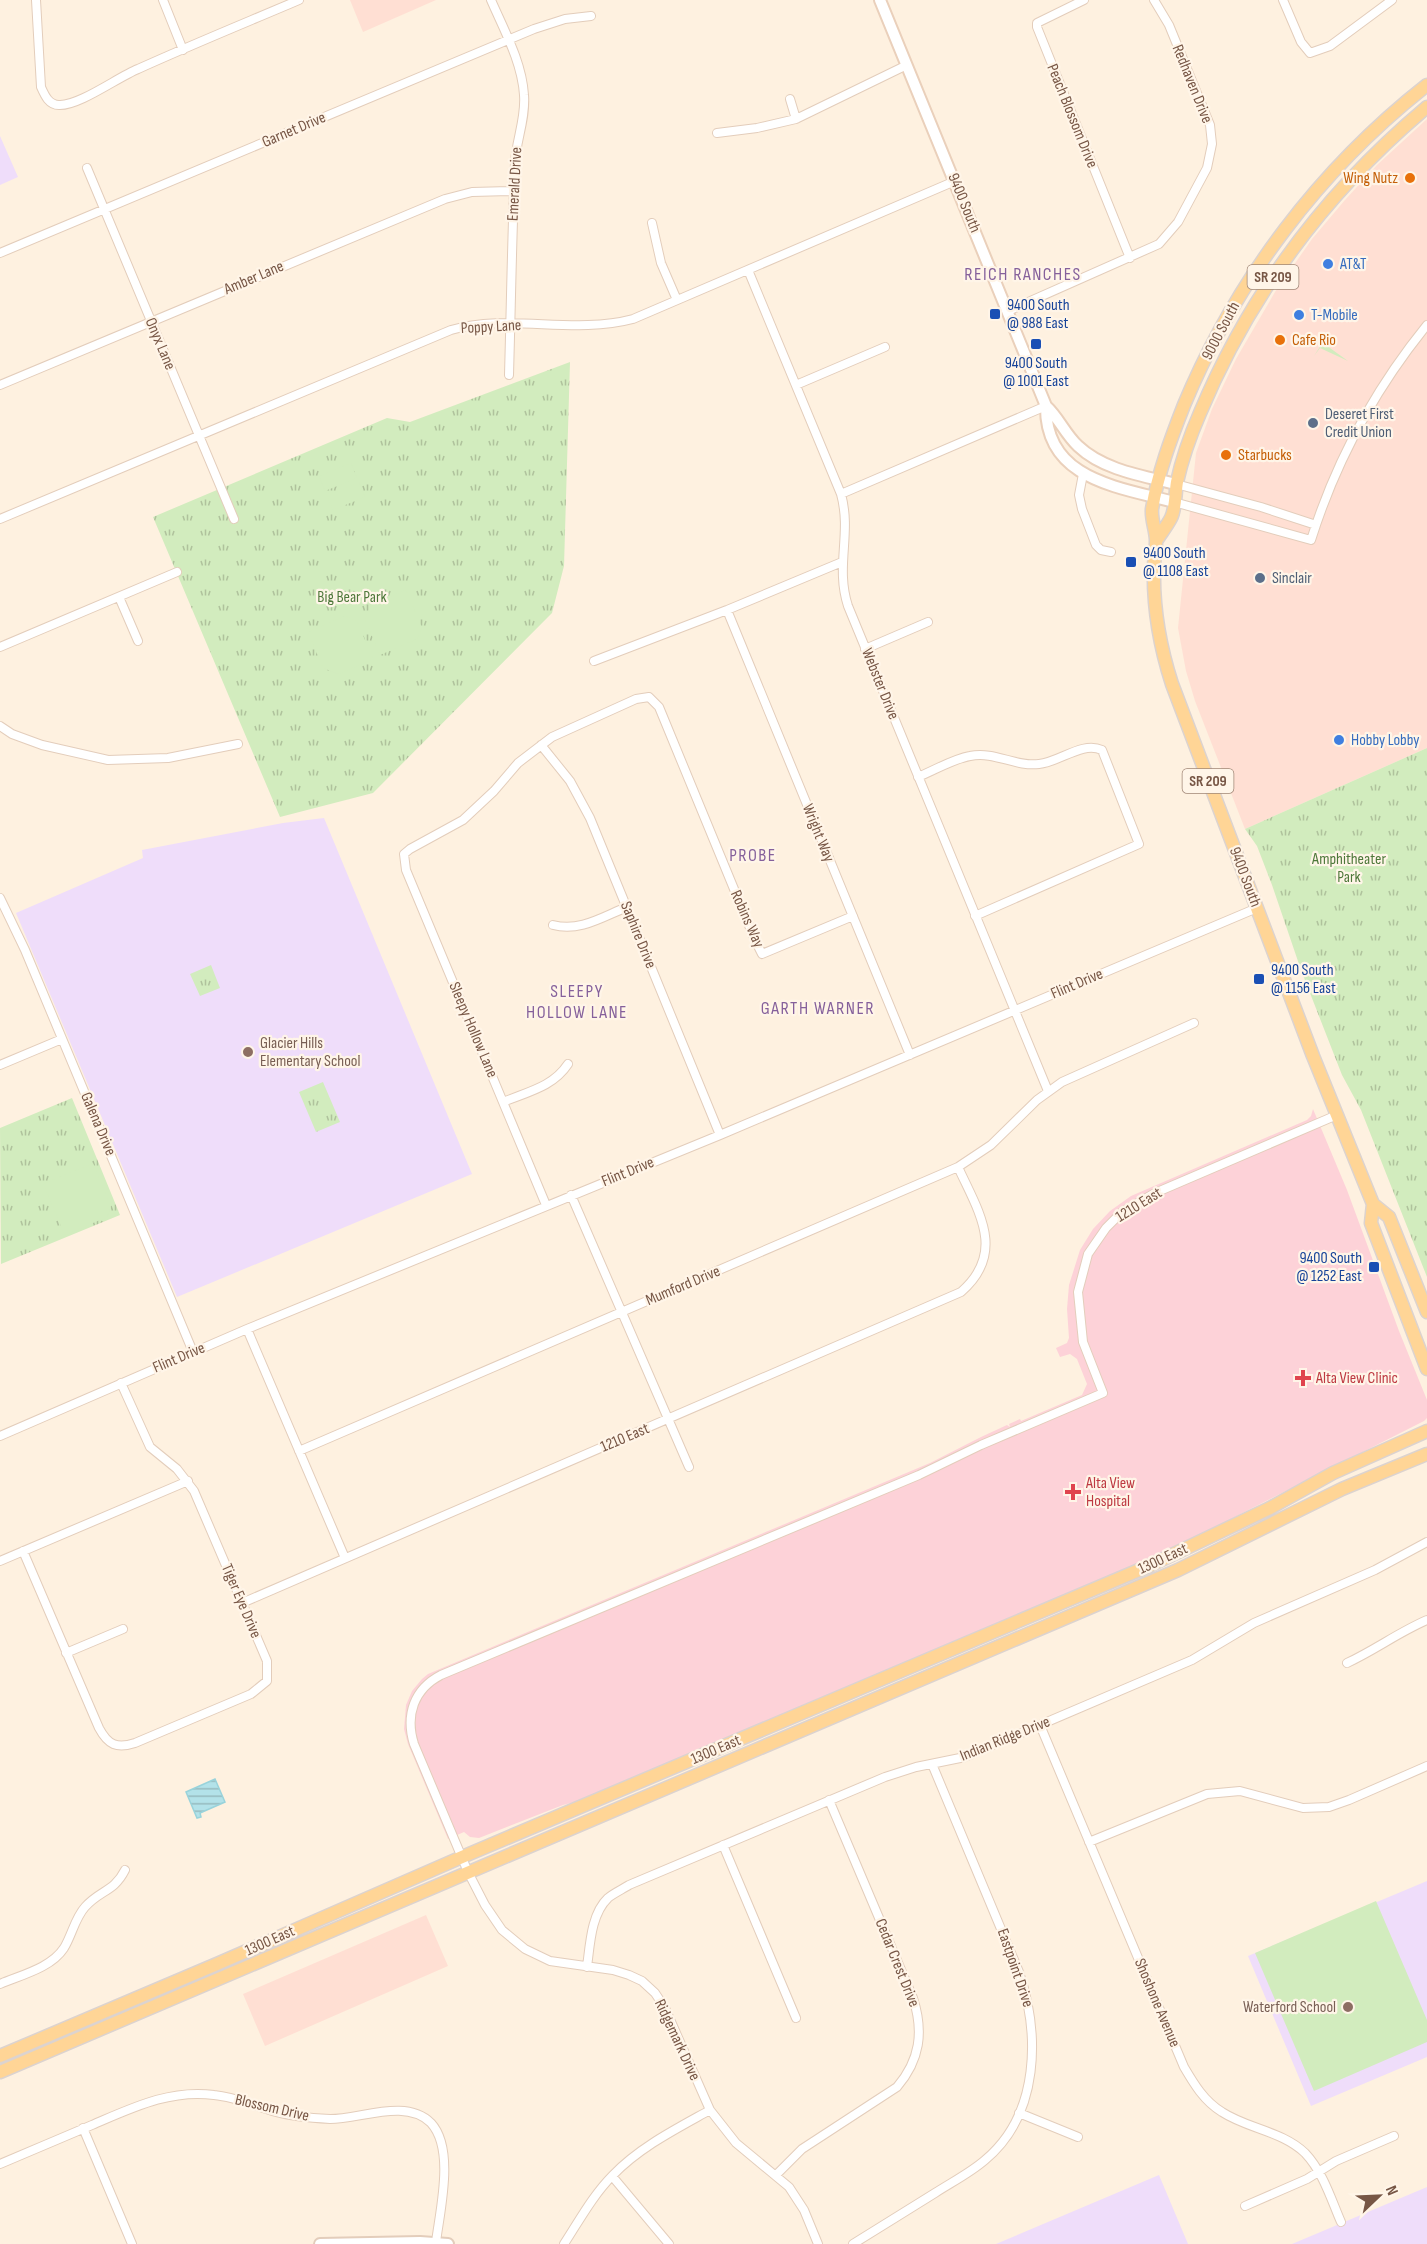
<svg xmlns="http://www.w3.org/2000/svg" width="1427" height="2244" font-family="'Sofia Sans Condensed',sans-serif">
  <defs>
    <pattern id="park-tufts" width="24" height="20" patternUnits="userSpaceOnUse" patternTransform="scale(1.5)"><rect width="24" height="20" fill="#d2ecbe"/><path d="M3 7l-1-3M5 7V3M7 7l1-3M15 17l-1-3M17 17v-4M19 17l1-3" fill="none" stroke="#afc29c"/></pattern>
    <pattern id="water-rules" width="6" height="5" patternUnits="userSpaceOnUse" patternTransform="scale(1.5)"><rect width="6" height="5" fill="#b3e2e9"/><path d="M0 2.5h6" fill="none" stroke="#96babf"/></pattern>
  </defs>
  <rect width="100%" height="100%" fill="#fef1e0"/>
  <!-- commercial -->
  <path fill="#ffdfd3" d="M350,0h86l-73,32z
    M1427,119v629l-182,81 -50,-128 -9,-30 -8,-43 18,-175 16,-44 24,-50 39,-67 37,-53 33,-39 32,-35z
    M426,1915l22,51 -183,80 -22,-52z"/>
  <!-- education -->
  <path fill="#efddfa" d="M0,136l18,41 -18,8z
    M324,818l148,356 -295,123 -161,-384 127,-55 -1,-8 141,-27z
    M1427,1881v176l-116,49 -63,-150z
    M1159,2175l29,69h-192z
    M1427,2187v57h-135l38,-16z"/>
  <!-- medical -->
  <path fill="#fdd2d8" d="M1313,1109l34,81 52,141 28,69v18l-3,3 -211,107 -82,39 -548,233 -20,5 -84,33 -9,-1 -6,-5 -16,7 -40,-95 -4,-15 2,-24 6,-14 10,-12 6,-5 502,-211 51,-26 26,-12 3,2 -1,-3 11,-5 1,2 61,-26 5,-11 -10,-25 -7,-5 -10,3 -4,-9 11,-5 2,-5 -2,-29 2,-24 11,-35 13,-21 17,-18 21,-15 176,-76 4,-4z"/>
  <!-- park -->
  <path fill="url(#park-tufts)" d="M570,362l-6,204 -12,47 -179,180 -93,24 -127,-300 234,-99 23,4z
    M1427,748v529l-66,-167 -19,-35 -41,-105 -29,-85 -15,-39 -12,-17z
    M211,965l9,23 -20,8 -10,-22z
    M323,1082l17,40 -24,10 -17,-40z
    M72,1098l48,117 -119,49 -1,-136z"/>
  <!-- garden -->
  <path fill="#d2ecbe" d="M1328,334l-5,9 25,18 -28,-13 -6,8z
    M351,463l6,15 -32,13 -6,-15z
    M359,482l6,15 -32,13 -6,-14z
    M406,590l16,38 -5,11 -37,16 -15,-36 6,-14z
    M345,616l12,5 16,38 -35,15 -15,-6 -15,-36z
    M93,1163l18,44 -4,10 -42,18 -22,-51z
    M1376,1901l51,119v22l-113,49 -59,-138z"/>
  <!-- water -->
  <path fill="url(#water-rules)" stroke="#99d3db" stroke-width="1.5" d="M215,1779l10,23 -25,11 1,4 -4,1 -11,-26z"/>
  <g fill="none" stroke-linecap="round" stroke-linejoin="round">
    <defs>
      <path id="minor" d="M36,0l5,87c4,9 8,18 18,18 20,1 59,-28 79,-36 53,-24 107,-46 161,-69
        M163,0l20,50
        M491,0c13,30 31,62 33,95 2,24 -8,45 -9,68 -3,71 -4,141 -6,212
        M1084,0l-47,23v4l93,231
        M1283,0l18,42 9,11 20,-7 62,-46
        M790,99l6,20
        M717,133l40,-5 39,-9 111,-54
        M87,168l147,351
        M652,223l9,40 16,37
        M0,253l534,-224 31,-10 26,-3
        M748,270l93,224c11,40 -6,72 7,112l200,485
        M1008,311l151,-67 19,-22 29,-54 5,-24 -2,-19 -41,-100 -15,-25
        M0,385l445,-186 27,-7 42,-1
        M796,385l89,-38
        M1083,474l-4,21 3,14 14,36 5,5 10,2
        M1176,484l85,23 55,18
        M841,494l205,-88
        M1174,502l137,38c25,-79 64,-151 116,-215
        M0,519l451,-189c58,-17 122,5 182,-11l322,-138
        M119,597l19,44
        M727,610l183,445
        M0,647l177,-75
        M865,649l63,-27
        M594,661l133,-51 115,-48
        M0,726l12,8 30,11 66,15 60,-2 70,-14
        M541,745l29,36 20,37 130,317
        M918,777c17,-7 35,-18 52,-21 25,-5 45,11 69,8 21,-2 43,-23 63,-14l37,94 -164,72
        M0,898l25,52 168,402
        M553,925c27,7 49,-8 74,-18
        M0,1065l62,-26
        M503,1102c24,-10 50,-15 65,-38
        M571,1195l118,272
        M546,1205l-140,-335 -2,-16 6,-5 53,-29 31,-29 24,-28 34,-26 84,-38 13,-2 10,10 96,233 7,14 91,-38
        M247,1329l98,229
        M0,1436l247,-107 473,-194 537,-227
        M299,1451l659,-284 33,-22 46,-45 25,-18 132,-59
        M23,1551l76,177c9,17 18,21 36,15l116,-49 16,-13v-20l-73,-170 -17,-22 -27,-22 -29,-64
        M0,1561l188,-80
        M242,1603l719,-311c46,-40 17,-81 -3,-125
        M66,1653l57,-24
        M1347,1663c28,-13 52,-31 80,-43
        M1040,1725l144,342c10,17 20,34 38,45 26,17 60,19 83,41 18,19 26,46 36,69
        M1089,1842l118,-48 33,-3 63,17 26,-1 20,-7 78,-34
        M723,1845l73,173
        M587,1967c3,-22 4,-53 21,-69 6,-5 15,-9 21,-13l256,-108 31,-10 49,-10 227,-97 62,-37 121,-53 52,-28
        M0,1984c21,-9 51,-16 64,-36 8,-13 11,-30 21,-41 15,-17 29,-15 40,-37
        M1019,2113l59,24
        M83,2128l49,116
        M0,2164c31,-13 61,-26 92,-39 40,-17 78,-36 122,-30 22,2 41,11 62,17 18,5 36,6 54,7 31,0 76,-21 101,4 24,26 9,87 5,119
        M776,2175l26,-26 95,-62c23,-27 27,-55 16,-89l-84,-198
        M612,2176l57,68
        M1245,2206l62,-27 29,-18 58,-25
        M564,2244c15,-23 29,-49 49,-69 27,-28 63,-46 97,-65
        M818,2244l-14,-34 -15,-23 -53,-44 -26,-33 -45,-102 -10,-15 -13,-12 -13,-6 -16,-5 -63,-9 -25,-12 -23,-19 -17,-25 -17,-33 -54,-128c-9,-29 0,-55 27,-69l478,-200 62,-30 122,-52 -20,-51 -5,-50 10,-38 18,-26 16,-16 33,-19 182,-78
        M853,2244c27,-17 55,-34 82,-51 17,-11 35,-20 50,-33 55,-46 55,-126 34,-188l-87,-208"/>
      <path id="tertiary" d="M320,2244l100,-2 28,2"/>
      <path id="secondary" d="M880,0l166,406c-1,74 73,81 128,96
        M1046,406c13,12 19,28 32,40 25,24 65,30 98,38"/>
      <path id="primary" d="M1427,85c-107,84 -191,195 -243,320 -13,33 -26,68 -32,104 -1,11 4,21 4,32 0,9 -2,18 -2,27 -1,39 6,79 18,116l141,372 60,148 -2,19 56,146
        M1156,541c5,-8 11,-15 15,-23 5,-10 4,-25 6,-36 5,-23 13,-46 23,-69 50,-120 127,-222 227,-306
        M1373,1204l16,13 38,95
        M0,2056l217,-92 245,-107 689,-292 119,-57 63,-35 94,-42
        M0,2072l1178,-502 164,-81 85,-35"/>
    </defs>
    <!-- minor casing -->
    <use href="#minor" stroke="#e3cdbb" stroke-width="10"/>
    <!-- tertiary casing -->
    <use href="#tertiary" stroke="#e3cdbb" stroke-width="14"/>
    <!-- secondary casing -->
    <use href="#secondary" stroke="#ead0bb" stroke-width="14"/>
    <!-- primary casing -->
    <use href="#primary" stroke="#dcd3cf" stroke-width="15"/>
    <!-- minor -->
    <use href="#minor" stroke="#fff" stroke-width="8"/>
    <!-- tertiary -->
    <use href="#tertiary" stroke="#fff" stroke-width="10"/>
    <!-- secondary -->
    <use href="#secondary" stroke="#fff" stroke-width="10"/>
    <!-- primary -->
    <use href="#primary" stroke="#ffd596" stroke-width="12"/>
  </g>
  <!-- markers -->
  <g fill="#e8710a" stroke="#fff5e8" stroke-width="2">
    <circle cx="1410" cy="178" r="6"/>
    <circle cx="1280" cy="340" r="6"/>
    <circle cx="1226" cy="455" r="6"/>
  </g>
  <g fill="#3f7fe0" stroke="#fff5e8" stroke-width="2">
    <circle cx="1328" cy="264" r="6"/>
    <circle cx="1299" cy="315" r="6"/>
    <circle cx="1339" cy="740" r="6"/>
  </g>
  <g fill="#1a4fb4" stroke="#fff5e8" stroke-width="2">
    <rect x="989" y="308" width="12" height="12" rx="3"/>
    <rect x="1030" y="338" width="12" height="12" rx="3"/>
    <rect x="1125" y="556" width="12" height="12" rx="3"/>
    <rect x="1253" y="973" width="12" height="12" rx="3"/>
    <rect x="1368" y="1261" width="12" height="12" rx="3"/>
  </g>
  <g fill="#5c6f8a" stroke="#fff5e8" stroke-width="2">
    <circle cx="1313" cy="423" r="6"/>
    <circle cx="1260" cy="578" r="6"/>
  </g>
  <g fill="#8d6e63" stroke="#fff5e8" stroke-width="2">
    <circle cx="248" cy="1052" r="6"/>
    <circle cx="1348" cy="2007" r="6"/>
  </g>
  <g fill="#e0444e" stroke="#fff5e8" stroke-width="2">
    <path d="M1300 1369h6v6h6v6h-6v6h-6v-6h-6v-6h6z"/>
    <path d="M1070 1483h6v6h6v6h-6v6h-6v-6h-6v-6h6z"/>
  </g>
  <g text-anchor="middle" dominant-baseline="central" stroke-width="4.5" stroke-linejoin="round" paint-order="stroke">
    <!-- shield labels -->
    <g fill="#fff5e8" stroke="#a08676" stroke-width="1.5">
      <rect x="1247.5" y="265" width="51" height="24" rx="4.5"/>
      <rect x="1182.5" y="769" width="51" height="24" rx="4.5"/>
    </g>
    <g font-size="15" font-weight="bold" fill="#775645">
      <text x="1273" y="277">SR 209</text>
      <text x="1208" y="781">SR 209</text>
    </g>
    <!-- street labels -->
    <g font-size="16" fill="#775645" stroke="#fff5e8">
      <text transform="translate(1192 84) rotate(68)">Redhaven Drive</text>
      <text transform="translate(1072 116) rotate(68)">Peach Blossom Drive</text>
      <text transform="translate(294 130) rotate(-23)">Garnet Drive</text>
      <text transform="translate(515 184) rotate(-87)">Emerald Drive</text>
      <text transform="translate(964 203) rotate(68)">9400 South</text>
      <text transform="translate(254 278) rotate(-23)">Amber Lane</text>
      <text transform="translate(491 327) rotate(-3)">Poppy Lane</text>
      <text transform="translate(1221 331) rotate(-62)">9000 South</text>
      <text transform="translate(160 344) rotate(67)">Onyx Lane</text>
      <text transform="translate(880 684) rotate(68)">Webster Drive</text>
      <text transform="translate(818 833) rotate(68)">Wright Way</text>
      <text transform="translate(1245 877) rotate(69)">9400 South</text>
      <text transform="translate(747 919) rotate(66)">Robins Way</text>
      <text transform="translate(638 935) rotate(68)">Saphire Drive</text>
      <text transform="translate(1077 984) rotate(-23)">Flint Drive</text>
      <text transform="translate(473 1030) rotate(67)">Sleepy Hollow Lane</text>
      <text transform="translate(98 1124) rotate(67)">Galena Drive</text>
      <text transform="translate(628 1172) rotate(-22)">Flint Drive</text>
      <text transform="translate(1139 1205) rotate(-32)">1210 East</text>
      <text transform="translate(683 1286) rotate(-23)">Mumford Drive</text>
      <text transform="translate(179 1358) rotate(-23)">Flint Drive</text>
      <text transform="translate(625 1438) rotate(-23)">1210 East</text>
      <text transform="translate(1163 1559) rotate(-25)">1300 East</text>
      <text transform="translate(241 1601) rotate(67)">Tiger Eye Drive</text>
      <text transform="translate(1005 1739) rotate(-22)">Indian Ridge Drive</text>
      <text transform="translate(716 1750) rotate(-23)">1300 East</text>
      <text transform="translate(270 1941) rotate(-24)">1300 East</text>
      <text transform="translate(897 1963) rotate(68)">Cedar Crest Drive</text>
      <text transform="translate(1015 1968) rotate(71)">Eastpoint Drive</text>
      <text transform="translate(1157 2003) rotate(67)">Shoshone Avenue</text>
      <text transform="translate(677 2040) rotate(65)">Ridgemark Drive</text>
      <text transform="translate(272 2108) rotate(13)">Blossom Drive</text>
    </g>
    <!-- food labels -->
    <g font-size="16" fill="#c56008" stroke="#fff5e8" text-anchor="start">
      <text x="1398" y="178" text-anchor="end">Wing Nutz</text>
      <text x="1292" y="340">Cafe Rio</text>
      <text x="1238" y="455">Starbucks</text>
    </g>
    <!-- shop labels -->
    <g font-size="16" fill="#366cbe" stroke="#fff5e8" text-anchor="start">
      <text x="1340" y="264">AT&amp;T</text>
      <text x="1311" y="315">T-Mobile</text>
      <text x="1351" y="740">Hobby Lobby</text>
    </g>
    <!-- transit labels -->
    <g font-size="16" fill="#164399" stroke="#fff5e8" text-anchor="start">
      <text x="1007" y="305">9400 South<tspan x="1007" dy="18">@ 988 East</tspan></text>
      <text x="1036" y="363" text-anchor="middle">9400 South<tspan x="1036" dy="18">@ 1001 East</tspan></text>
      <text x="1143" y="553">9400 South<tspan x="1143" dy="18">@ 1108 East</tspan></text>
      <text x="1271" y="970">9400 South<tspan x="1271" dy="18">@ 1156 East</tspan></text>
      <text x="1362" y="1258" text-anchor="end">9400 South<tspan x="1362" dy="18">@ 1252 East</tspan></text>
    </g>
    <!-- service labels -->
    <g font-size="16" fill="#4e5e75" stroke="#fff5e8" text-anchor="start">
      <text x="1325" y="414">Deseret First<tspan x="1325" dy="18">Credit Union</tspan></text>
      <text x="1272" y="578">Sinclair</text>
    </g>
    <!-- park labels -->
    <g font-size="16" fill="#4e783a" stroke="#fff5e8">
      <text x="352" y="597">Big Bear Park</text>
      <text x="1349" y="859">Amphitheater<tspan x="1349" dy="18">Park</tspan></text>
    </g>
    <!-- education labels -->
    <g font-size="16" fill="#785e54" stroke="#fff5e8" text-anchor="start">
      <text x="260" y="1043">Glacier Hills<tspan x="260" dy="18">Elementary School</tspan></text>
      <text x="1336" y="2007" text-anchor="end">Waterford School</text>
    </g>
    <!-- health labels -->
    <g font-size="16" fill="#be3a42" stroke="#fff5e8" text-anchor="start">
      <text x="1316" y="1378">Alta View Clinic</text>
      <text x="1086" y="1483">Alta View<tspan x="1086" dy="18">Hospital</tspan></text>
    </g>
    <!-- neighbourhood labels -->
    <g font-size="18" letter-spacing="1.5" fill="#85609b" stroke="#fff5e8">
      <text x="1023" y="274">REICH RANCHES</text>
      <text x="753" y="855">PROBE</text>
      <text x="577" y="991">SLEEPY<tspan x="577" dy="21">HOLLOW LANE</tspan></text>
      <text x="818" y="1008">GARTH WARNER</text>
    </g>
  </g>
  <!-- north arrow -->
  <g transform="translate(1379 2196) rotate(67)" stroke="#fff5e8" stroke-width="4.5" paint-order="stroke">
  <path d="M0-4.5L10 22L0 15L-10 22Z" fill="#775645"/>
  <text y="-9" font-size="16" font-weight="bold" text-anchor="middle" fill="#775645">N</text>
  </g>
</svg>
